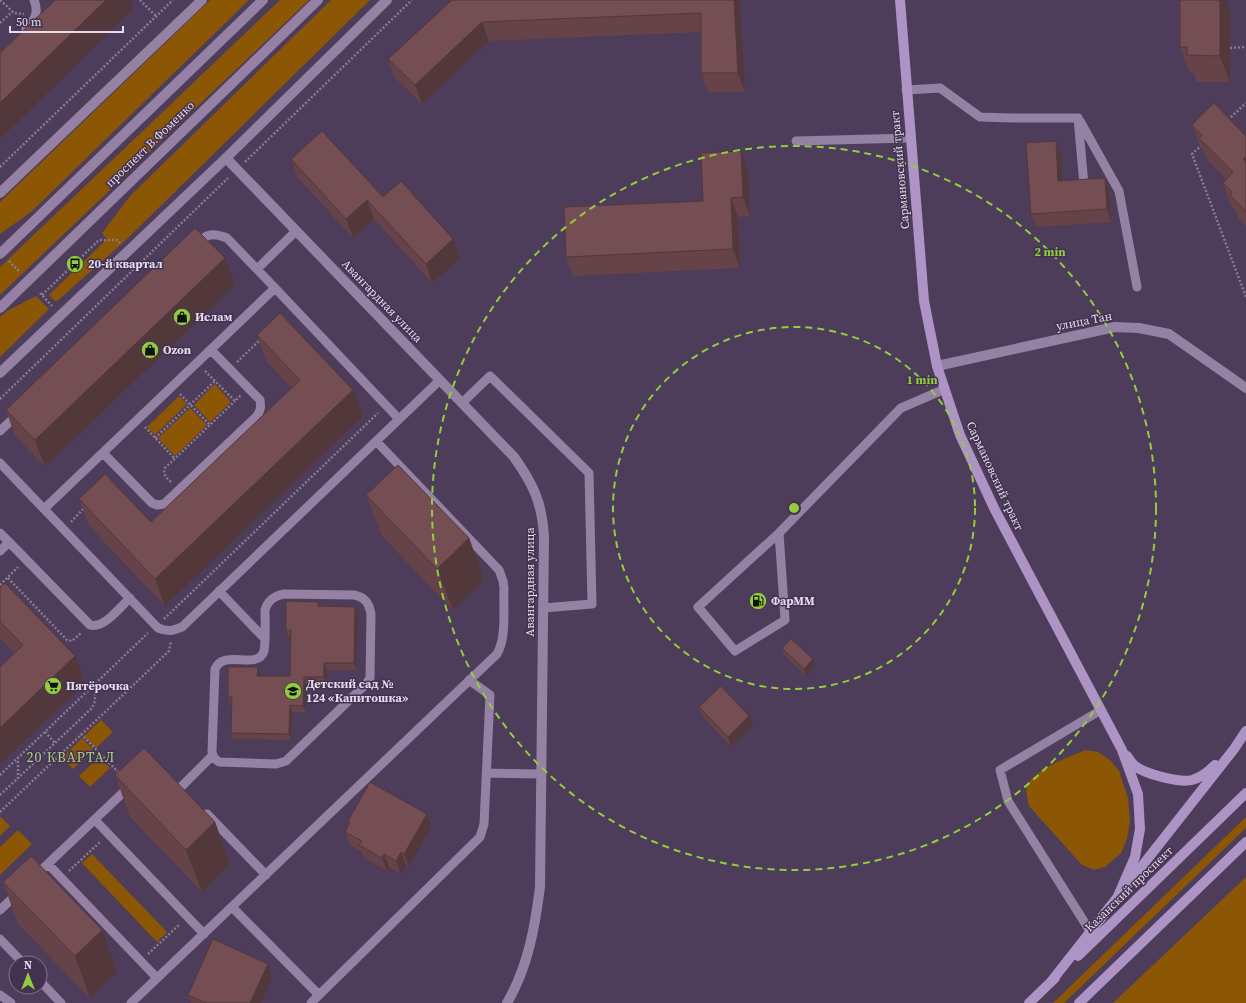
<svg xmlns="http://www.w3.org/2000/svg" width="1246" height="1003" font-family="'Source Serif 4',serif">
  <rect width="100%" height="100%" fill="#4d3c5a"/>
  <!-- green -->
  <path fill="#8b5704" d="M210,0h39l-218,212 -31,22v-32z
    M280,0h29l-309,295v-28z
    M331,0h39l-245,241 -69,61 -7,-7 58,-56 -5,-6 29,-38z
    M36,296l13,13 -49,48v-40l7,-6z
    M215,384l16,18 -21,20 -16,-17z
    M179,396l8,8 -32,31 -8,-8z
    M190,408l17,17 -32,31 -17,-18z
    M101,720l12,12 -17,16 -12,-12z
    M82,738l11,12 -20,19 -11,-11z
    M1085,750l13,2 13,9 8,10 9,27 2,23 -3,18 -6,14 -9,8 -7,6 -11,3 -12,-5 -53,-59c-2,-8 -5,-18 1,-25 11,-14 39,-24 55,-31z
    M99,757l11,11 -20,19 -11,-11z
    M1,817l9,9 -10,10v-18z
    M1246,817v11l-182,175h-11z
    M18,830l14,14 -32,31v-28z
    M92,854l75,78 -10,10 -75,-79z
    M1246,877v126h-133z"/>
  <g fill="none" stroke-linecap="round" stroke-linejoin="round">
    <!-- path -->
    <path stroke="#897a94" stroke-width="2.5" stroke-dasharray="2 2" stroke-linecap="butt" d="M0,0l14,13 10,1
      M140,0l16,16
      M0,23l12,-11
      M1230,48l16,-1
      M1228,120l18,-17
      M1202,145l-10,9 54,143
      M245,162l167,-162
      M0,167l173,-167
      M9,261l11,11
      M40,293l12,13
      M42,295l57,-55h18l3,3
      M237,362l24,-23
      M205,371l30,30 6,-6
      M180,394l30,31
      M0,399l228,-221
      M145,427l30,32
      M155,438l60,-57
      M171,482c-4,-4 -9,-8 -6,-14l70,-67
      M71,522l13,-14
      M8,578l59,62 5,1 9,-8
      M0,585l18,-18
      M164,619l214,-206
      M45,732l10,11
      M81,734l39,40
      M0,775l148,-142
      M18,779v-21
      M0,795l92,-87 3,-7v-17
      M0,812l169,-161 2,-10
      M69,871l31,-29
      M148,954l32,-30"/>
    <!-- service -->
    <path stroke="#9481a3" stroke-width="9" d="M26,29c9,-9 13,-17 8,-29
      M906,90l34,-2 40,29 33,1h65l6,67
      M1080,121l39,70 18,96
      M796,141l114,-3
      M257,269l39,-38
      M275,288l124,131
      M462,403l28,-27 99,97 3,131 -49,4
      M0,431l18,-17
      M103,453l49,50 5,2 7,-1 92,-87c5,-6 5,-10 4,-17l-49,-50
      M0,463l44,46 231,-221 -48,-50c-15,-6 -21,-4 -32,7
      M44,509l114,119c10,4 14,3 24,-1l258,-247
      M0,533l9,9 -9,9
      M779,533l6,87 -50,31 -37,-44 81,-74 122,-125 44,-19
      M9,542l81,83c14,4 30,-18 40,-27
      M219,591l45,47
      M284,594l70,1c11,2 15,8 17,19l-1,64 -4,6 -80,77 -10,3 -57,-2 -5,-4 -2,-6 3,-83c9,-21 43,2 49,-18 2,-10 1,-30 1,-41 3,-10 9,-14 19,-16z
      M486,773l55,1
      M181,787l32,-32
      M207,814l59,61
      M95,820l109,114
      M48,864l109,114
      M34,877l97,-92
      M232,907l87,88 161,-158 4,-13 6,-129 -21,-15
      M0,910l18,-17
      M1090,931l-82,-130 -8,-31 101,-60
      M0,939l23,24
      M40,981l21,22
      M0,995l11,8
      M131,1003l366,-349c10,-17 6,-46 7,-66l-1,-7 -4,-11 -123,-129
      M311,1003l8,-8"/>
    <!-- minor -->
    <path stroke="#9481a3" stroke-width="10" d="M0,193l202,-193
      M937,366l178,-39 24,1 30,6 77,54
      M0,373l226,-215 161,-158"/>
    <!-- tertiary -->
    <path stroke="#9481a3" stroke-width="10" d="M226,158l288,299c19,27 28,45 30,79l-4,351c-5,40 -12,80 -33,116"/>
    <!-- secondary -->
    <path stroke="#9481a3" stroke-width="10" d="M0,254l263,-254
      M0,308l318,-308"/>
    <!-- primary -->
    <path stroke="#ae93c5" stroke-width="10" d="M900,0l24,301 13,65 23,69 35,75 127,240 16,44 2,35 -5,28 -17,39
      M1127,756c2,3 5,8 8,10 10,8 44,17 57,14 8,-2 17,-9 23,-15
      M1078,956l168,-163
      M1050,983l184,-234 12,-18
      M1029,1003l26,-25
      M1079,1003l167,-161"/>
  </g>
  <!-- wall -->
  <path fill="#654348" d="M452,0h286l2,6 5,86h-37l-7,-19v-41l-212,9 -67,63 -27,-26 -7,-19z
    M1230,12v70h-33l-3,-9h-4l-10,-26z
    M1192,125l54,11v90l-8,-8 -3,-8 -4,-4 -8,-23 3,-4 -18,-18 -3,-8 -4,-5z
    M741,151l7,19 2,46 -12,1 2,51 -167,8 -7,-19 137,-56z
    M1061,154l1,27 47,10 2,31 -75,5 -5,-13z
    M291,159l92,38 70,42 7,19 -28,25 -58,-64 -21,19 -55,-60z
    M235,285l-190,182 -30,-31 -9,-26z
    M257,335l96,55 10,26 -198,190 -76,-80 -10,-27 72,23 141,-134 -25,-26z
    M366,495l103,43 15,42 -31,30 -71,-74z
    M0,587l85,96 -85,81v-97l14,-14 -14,-15z
    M320,607h35l3,7 -2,56h-29l-1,14h-20v28h-14l-1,28 -58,-1 -2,-6 1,-30h-2l-2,-6 30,-30 2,9h30l1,-40h-3l-2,-6z
    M782,648l33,18 -9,10 -22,-21z
    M699,707l54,19 -22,21 -28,-30z
    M115,775l100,47 15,42 -28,28 -72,-75z
    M427,814l4,13 -22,40 -3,-2 -5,9 -12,-7 -2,4 -23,-13 -2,-6 -12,-7 -5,-13 4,-8 -1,-3z
    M3,882l114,90 -27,26 -72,-74z
    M268,964l4,13 -11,26h-70l-3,-8z"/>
  <!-- shaded-wall -->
  <path fill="#52373b" d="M106,0h24l3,9 -133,130v-36z
    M734,0h4l2,6 5,86 -7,-19z
    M1220,0h6l4,12v70l-10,-26z
    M482,22l7,19 -67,63 -7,-19z
    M1056,141l5,13 2,41 -5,-14z
    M741,151l7,19 2,46 -7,-19z
    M1246,157v11l-3,-9z
    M1105,178l4,13 2,31 -4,-13z
    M731,198l7,19 2,51 -7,-19z
    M367,200l7,19 -21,19 -7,-19z
    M453,239l7,19 -28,25 -6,-19z
    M225,258l10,27 -190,182 -10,-27z
    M353,390l10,26 -198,190 -10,-27z
    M469,538l15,42 -31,30 -16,-41z
    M355,607l3,7 -2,56 -2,-7z
    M75,656l10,27 -85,81v-36z
    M813,659l2,7 -9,10 -2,-7z
    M324,663l3,7 -1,14 -2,-7z
    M258,667l2,7v8l-3,-6z
    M304,677l2,7v28l-3,-6z
    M290,705l2,7 -1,28 -2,-6z
    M749,716l4,10 -22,21 -3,-10z
    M427,814l4,13 -22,40 -5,-13z
    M215,822l15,42 -28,28 -16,-42z
    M401,852l5,13 -5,9 -5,-13z
    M384,854l5,13 -2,4 -5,-13z
    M102,930l15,42 -27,26 -15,-42z
    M268,964l4,13 -11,26h-11z"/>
  <!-- building -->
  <path fill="#754e54" stroke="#52373b" d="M55,0h51l-106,103v-50z
    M452,0h282l4,73h-37v-60l-219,9 -67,63 -27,-26z
    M1180,0h40v56l-33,-1v-8h-7z
    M1214,103l32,33v21l-3,2 3,4v49l-16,-17 2,-3 -9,-9 10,-11 -34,-34 3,-3 -10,-10z
    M322,131l61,66 18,-16 52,58 -27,25 -59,-64 -21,19 -55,-60z
    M1056,141l2,40 47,-3 2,31 -76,5 -5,-71z
    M741,151l2,46 -12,1 2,51 -167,8 -2,-50 139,-6 -2,-48z
    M195,228l30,30 -190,182 -29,-30z
    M280,313l73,77 -198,189 -76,-80 26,-25 46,48 149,-142 -43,-45z
    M398,465l71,73 -32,31 -71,-74z
    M5,583l70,73 -75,72v-61l23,-22 -23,-23v-35z
    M286,601l32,1v4l37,1 -1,56h-30v14h-20l-1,29 -13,-1 -1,29 -58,-1 1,-36h-4v-30h30l-1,9h33l1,-46h-5z
    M791,639l22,20 -9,10 -22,-21z
    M721,686l28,30 -21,21 -29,-30z
    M144,748l71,74 -29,28 -71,-75z
    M370,782l57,32 -23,40 -3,-2 -5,9 -12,-7 -2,4 -23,-13 3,-4 -17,-9 5,-10 -2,-1z
    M31,856l71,74 -27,26 -72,-74z
    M213,939l55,25 -18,39h-44l-18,-8z"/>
  <!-- distance rings -->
  <g fill="none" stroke="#92cd3e" stroke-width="2" stroke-dasharray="7 5">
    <circle cx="794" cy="508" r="181"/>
    <circle cx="794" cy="508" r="362"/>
  </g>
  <!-- icons -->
  <defs>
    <symbol id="bus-disc" viewBox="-11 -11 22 22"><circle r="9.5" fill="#92cd3e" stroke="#42324f"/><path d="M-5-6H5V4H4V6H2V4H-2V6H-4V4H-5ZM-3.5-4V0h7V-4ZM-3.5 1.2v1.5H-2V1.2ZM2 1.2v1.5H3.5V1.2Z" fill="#111"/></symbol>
    <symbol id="shop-disc" viewBox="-11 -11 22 22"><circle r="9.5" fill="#92cd3e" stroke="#42324f"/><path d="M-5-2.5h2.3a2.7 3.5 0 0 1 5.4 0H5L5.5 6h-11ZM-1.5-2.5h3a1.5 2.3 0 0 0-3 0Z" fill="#111"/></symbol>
    <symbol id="fuel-disc" viewBox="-11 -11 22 22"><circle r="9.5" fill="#92cd3e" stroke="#42324f"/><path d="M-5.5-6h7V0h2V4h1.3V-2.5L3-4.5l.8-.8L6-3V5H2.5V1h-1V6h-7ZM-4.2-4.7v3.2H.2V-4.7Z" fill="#111"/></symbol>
    <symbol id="supermarket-disc" viewBox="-11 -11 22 22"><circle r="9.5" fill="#92cd3e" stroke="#42324f"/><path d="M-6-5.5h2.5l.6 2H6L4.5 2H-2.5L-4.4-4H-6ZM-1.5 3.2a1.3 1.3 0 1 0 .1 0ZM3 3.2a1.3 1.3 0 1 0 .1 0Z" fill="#111"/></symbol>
    <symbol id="school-disc" viewBox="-11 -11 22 22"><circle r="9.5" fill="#92cd3e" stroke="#42324f"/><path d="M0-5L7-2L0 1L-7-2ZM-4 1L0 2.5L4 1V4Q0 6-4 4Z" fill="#111"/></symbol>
  </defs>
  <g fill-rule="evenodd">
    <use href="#bus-disc" x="65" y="254" width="20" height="20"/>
    <use href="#shop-disc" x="172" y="307" width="20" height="20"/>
    <use href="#shop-disc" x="140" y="340" width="20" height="20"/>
    <use href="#fuel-disc" x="748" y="591" width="20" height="20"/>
    <use href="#supermarket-disc" x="43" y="676" width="20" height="20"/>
    <use href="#school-disc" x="283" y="681" width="20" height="20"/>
  </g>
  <g text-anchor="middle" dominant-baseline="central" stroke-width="3" stroke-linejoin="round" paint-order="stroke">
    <!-- street labels -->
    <g font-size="12" fill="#e5dbee" stroke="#42324f">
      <text transform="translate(150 144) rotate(-44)">проспект В.Фоменко</text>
      <text transform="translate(900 170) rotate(-95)">Сармановский тракт</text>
      <text transform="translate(382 301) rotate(46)">Авангардная улица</text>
      <text transform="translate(1084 321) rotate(-11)">улица Тан</text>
      <text transform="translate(995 476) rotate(65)">Сармановский тракт</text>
      <text transform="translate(530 582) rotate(-90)">Авангардная улица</text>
      <text transform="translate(1129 889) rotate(-44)">Казанский проспект</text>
    </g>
    <!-- poi labels -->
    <g font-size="12" font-weight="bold" fill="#e5dbee" stroke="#42324f" text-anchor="start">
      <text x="88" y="264">20-й квартал</text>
      <text x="195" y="317">Ислам</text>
      <text x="163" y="350">Ozon</text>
      <text x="771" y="601">ФарММ</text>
      <text x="306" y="684">Детский сад №<tspan x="306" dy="14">124 «Капитошка»</tspan></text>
      <text x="66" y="686">Пятёрочка</text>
    </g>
    <!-- quarter labels -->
    <g font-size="14" letter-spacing="1" fill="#adcf89" stroke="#42324f">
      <text x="71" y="757">20 КВАРТАЛ</text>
    </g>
  </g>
  <circle cx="794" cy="508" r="6" fill="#92cd3e" stroke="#42324f" stroke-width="2"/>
  <g font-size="12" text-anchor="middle" font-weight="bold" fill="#92cd3e" stroke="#42324f" stroke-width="3" stroke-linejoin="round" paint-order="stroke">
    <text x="1050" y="256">2 min</text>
    <text x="922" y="384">1 min</text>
  </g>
  <!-- north arrow -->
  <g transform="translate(28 975)"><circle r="19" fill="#42324f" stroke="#83768f"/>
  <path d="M0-3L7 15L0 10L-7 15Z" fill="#92cd3e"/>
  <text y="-6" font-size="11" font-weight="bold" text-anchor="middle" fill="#e5dbee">N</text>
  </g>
  <!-- scale -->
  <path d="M10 26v6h113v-6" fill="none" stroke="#e5dbee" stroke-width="2"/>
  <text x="16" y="26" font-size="12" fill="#e5dbee" stroke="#42324f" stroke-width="3" paint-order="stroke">50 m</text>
</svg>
